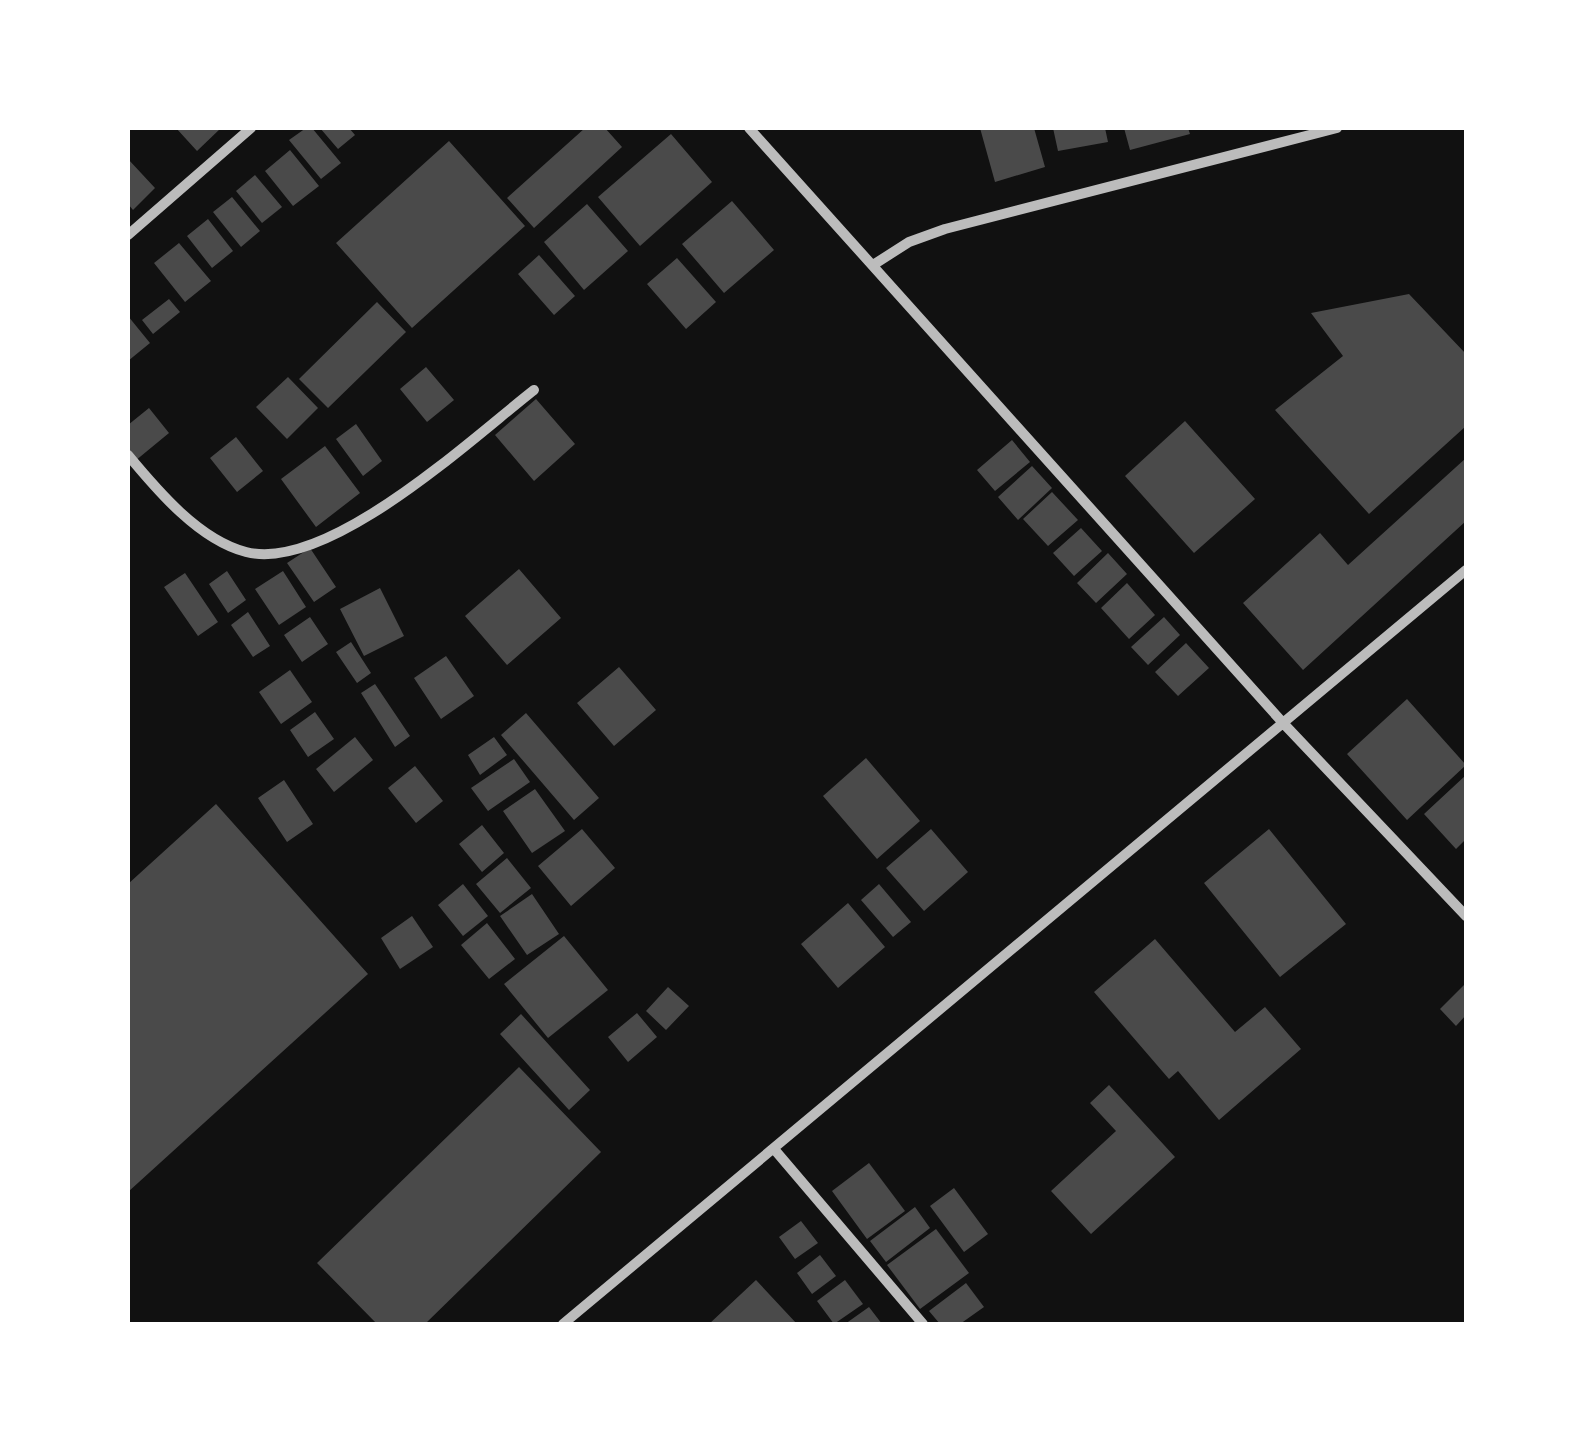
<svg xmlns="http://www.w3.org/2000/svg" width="1594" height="1452" font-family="'Golos Text',sans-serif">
  <rect width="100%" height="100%" fill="#111"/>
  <!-- building -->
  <path fill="#4a4a4a" d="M176,128h45l-24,23z
    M306,128h6l29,35 -20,16 -32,-39z
    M320,128h29l6,7 -17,14z
    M585,128h20l17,19 -88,81 -27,-30z
    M980,128h54l11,39 -50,15z
    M1053,128h52l3,14 -50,9z
    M1124,128h64l2,6 -60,16z
    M671,134l41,48 -72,64 -42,-49z
    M449,141l76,85 -113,102 -76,-85z
    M290,150l29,36 -26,20 -28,-35z
    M128,159l27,29 -22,22 -5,-6z
    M255,175l27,32 -20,16 -26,-32z
    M232,197l28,34 -19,16 -28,-35z
    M732,201l42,49 -50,43 -42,-49z
    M587,204l41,47 -44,39 -40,-48z
    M208,219l25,32 -21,17 -25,-32z
    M179,243l32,38 -26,21 -31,-39z
    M539,255l36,41 -21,19 -36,-41z
    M677,258l39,44 -30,27 -39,-45z
    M1409,294l57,60v72l-97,88 -94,-104 68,-54 -32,-43z
    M169,299l11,13 -27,22 -11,-14z
    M377,302l29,30 -78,76 -29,-29z
    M128,316l22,27 -22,18z
    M426,367l28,33 -27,22 -27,-33z
    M288,377l30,31 -31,31 -31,-32z
    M536,399l39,45 -41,37 -39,-46z
    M149,408l20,25 -34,28 -7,-9v-27z
    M1185,421l70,78 -61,54 -69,-77z
    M356,424l26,37 -19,15 -27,-37z
    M236,437l27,34 -26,21 -27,-34z
    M1012,440l18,22 -35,29 -18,-21z
    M325,446l35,47 -44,34 -35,-48z
    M1466,458v63l-163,149 -60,-67 77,-70 28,32z
    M1032,466l20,22 -34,32 -20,-23z
    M1052,492l26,28 -30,26 -25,-27z
    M1081,528l21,23 -28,25 -21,-23z
    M310,548l26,39 -22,15 -27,-39z
    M1108,553l19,21 -31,29 -19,-20z
    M519,569l42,49 -54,47 -42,-49z
    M227,571l19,29 -18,13 -19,-29z
    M283,571l23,36 -27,18 -24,-36z
    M185,573l33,49 -20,14 -34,-49z
    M1127,583l28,32 -26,24 -28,-31z
    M380,588l24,48 -40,20 -24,-47z
    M248,612l22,34 -17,11 -22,-32z
    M310,617l18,27 -26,18 -18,-27z
    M1164,617l16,18 -32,30 -17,-18z
    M351,642l20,31 -14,10 -21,-31z
    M1186,643l23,25 -31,28 -23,-24z
    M446,656l28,40 -33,23 -27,-41z
    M619,667l37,43 -42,36 -37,-43z
    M290,670l22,32 -31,22 -22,-32z
    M375,684l35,52 -15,11 -34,-54z
    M1407,699l59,66 -59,55 -60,-66z
    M315,712l19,27 -26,18 -18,-27z
    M526,713l73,85 -25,22 -73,-85z
    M355,737l18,23 -39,32 -18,-23z
    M494,737l13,18 -27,20 -12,-20z
    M866,758l54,63 -43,38 -54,-63z
    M514,759l16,23 -42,29 -17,-23z
    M415,766l28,35 -27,22 -28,-35z
    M1466,775v64l-10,10 -32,-35z
    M284,780l29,44 -26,18 -29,-44z
    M535,789l30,42 -33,22 -29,-42z
    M216,804l152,170 -240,218v-308z
    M482,825l22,28 -22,19 -23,-28z
    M582,829l33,39 -44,38 -33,-40z
    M931,829l37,43 -44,39 -38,-43z
    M1269,829l77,95 -66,53 -76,-94z
    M507,858l24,30 -31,25 -24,-29z
    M463,884l25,32 -25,20 -25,-31z
    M879,884l32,38 -18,15 -32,-37z
    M532,894l27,40 -32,21 -27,-39z
    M848,903l37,44 -47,41 -37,-44z
    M412,916l21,31 -33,22 -19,-31z
    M487,923l28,36 -26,20 -28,-34z
    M564,936l44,54 -60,48 -44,-54z
    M1155,939l80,93 30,-25 36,42 -82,71 -41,-49 -9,8 -75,-87z
    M1466,983v32l-10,11 -16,-17z
    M668,987l21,19 -23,24 -20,-19z
    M637,1013l20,24 -29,25 -20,-25z
    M521,1014l69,76 -21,20 -69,-76z
    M519,1067l82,85 -176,172h-48l-60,-61z
    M1109,1085l66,72 -84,77 -40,-43 65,-60 -26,-28z
    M869,1163l36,48 -38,28 -35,-48z
    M954,1188l34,46 -24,18 -34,-46z
    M915,1207l15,21 -44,34 -16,-21z
    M801,1221l17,22 -23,16 -16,-22z
    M936,1229l33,44 -49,36 -33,-44z
    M820,1255l16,21 -24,18 -15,-21z
    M756,1280l41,44h-88z
    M845,1280l18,24 -29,20 -17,-23z
    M966,1283l18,24 -24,17h-20l-11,-13z
    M869,1307l13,17h-37z"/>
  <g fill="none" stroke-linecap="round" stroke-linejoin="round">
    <!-- minor -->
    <path stroke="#bcbcbc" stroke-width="10" d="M749,128l535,596 182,192
      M128,235l123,-107
      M873,265l36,-23 36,-13 392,-101
      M128,455c29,35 71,85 118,97 82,21 225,-113 288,-162
      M774,1149l149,175
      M563,1324l903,-754"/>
  </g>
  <!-- border -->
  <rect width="1594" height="1452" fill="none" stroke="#ffffff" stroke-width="260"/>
</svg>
